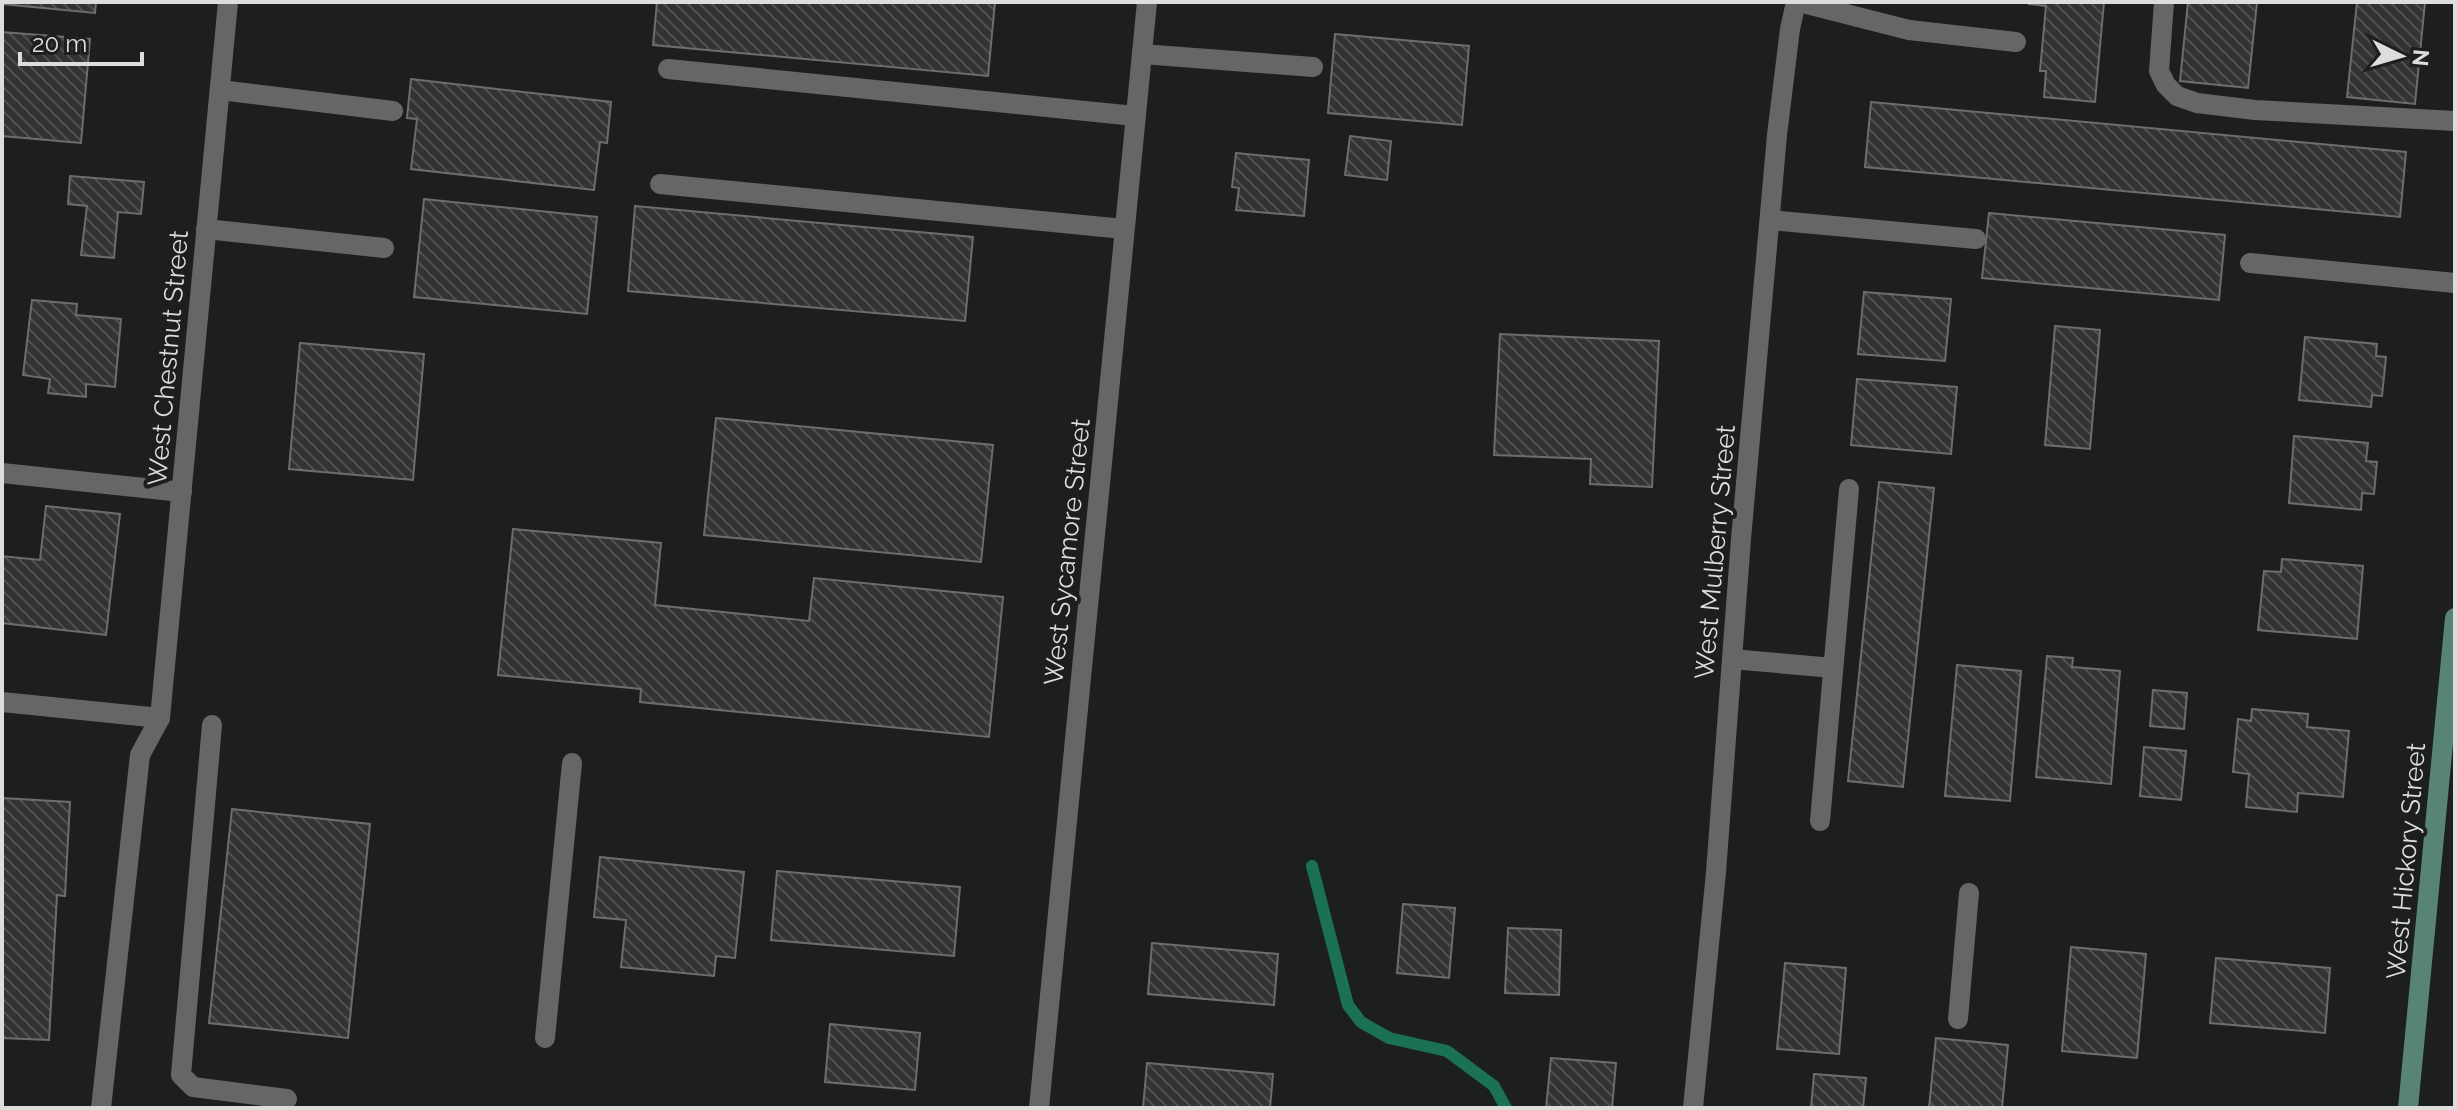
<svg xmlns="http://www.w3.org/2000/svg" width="2457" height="1110" font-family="Raleway,sans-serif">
  <defs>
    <pattern id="building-back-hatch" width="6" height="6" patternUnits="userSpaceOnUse" patternTransform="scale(2)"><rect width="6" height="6" fill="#323433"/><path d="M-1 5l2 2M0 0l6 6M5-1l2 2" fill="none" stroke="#4f5150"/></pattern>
  </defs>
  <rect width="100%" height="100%" fill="#1c1f1d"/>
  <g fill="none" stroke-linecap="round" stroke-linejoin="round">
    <!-- stream -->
    <path stroke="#1b7252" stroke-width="12" d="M1312,866l36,139 13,17 28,16 58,13 47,35 12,22"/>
  </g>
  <!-- building -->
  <path fill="url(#building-back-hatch)" stroke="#6b6e6c" stroke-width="2" d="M2,2h94l-1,11 -93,-9z
    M657,2h338l-7,74 -335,-31z
    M2029,2h75l-9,100 -51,-5 2,-26h-6l6,-65 -17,-2z
    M2188,2h69l-9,86 -68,-7z
    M2357,2h68l-10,102 -68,-7z
    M2,32l88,7 -9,104 -79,-7z
    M1335,34l134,12 -7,79 -134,-12z
    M411,79l200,23 -4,41 -7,-1 -6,48 -183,-21 6,-50 -10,-1z
    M1871,102l535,50 -6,65 -535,-50z
    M1350,136l41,5 -4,39 -42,-5z
    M1236,153l73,7 -5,56 -68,-6 3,-22 -7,-1z
    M70,176l74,6 -3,32 -23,-2 -4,46 -33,-3 6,-49 -19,-2z
    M424,199l173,18 -10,97 -173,-17z
    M635,206l338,31 -8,84 -337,-30z
    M1989,213l236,22 -6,65 -237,-22z
    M1864,292l87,7 -6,62 -87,-7z
    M32,300l45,4 -1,11 45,4 -6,68 -29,-3v13l-38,-4 2,-14 -27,-4z
    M2055,326l45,4 -10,119 -45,-4z
    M1500,334l159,7 -7,146 -62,-3 1,-25 -97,-4z
    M2305,337l72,7 -1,12 10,1 -4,39 -10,-1 -1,12 -72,-7z
    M300,343l124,11 -11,126 -124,-11z
    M1857,379l100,8 -6,67 -100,-9z
    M716,418l277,27 -12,117 -277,-27z
    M2294,436l74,7 -2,18 11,1 -3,32 -12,-1 -1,17 -72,-7z
    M1879,482l55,6 -31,299 -55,-6z
    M46,506l74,8 -14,121 -104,-12v-67l38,4z
    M513,529l148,14 -6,62 154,16 5,-43 189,19 -14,140 -349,-35 1,-13 -143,-14z
    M2282,559l81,7 -6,73 -99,-9 6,-59 17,1z
    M2047,656l26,2 -1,9 48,4 -9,113 -75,-7z
    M1957,665l64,6 -11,130 -65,-5z
    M2153,690l34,3 -3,36 -34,-3z
    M2252,709l56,5 -1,13 42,4 -6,66 -45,-4 -1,19 -51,-5 3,-33 -16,-2 5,-53 13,2z
    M2144,747l42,4 -5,49 -41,-4z
    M2,798l68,4 -5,94 -8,-1 -8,145 -47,-2z
    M232,809l138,15 -22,214 -139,-15z
    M600,857l144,15 -9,86 -19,-2 -2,20 -93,-9 5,-47 -32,-3z
    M777,871l183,16 -6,69 -183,-16z
    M1403,904l52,4 -6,70 -52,-5z
    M1508,928l53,2 -2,65 -54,-2z
    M1152,943l126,11 -4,51 -126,-11z
    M2071,947l75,7 -9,104 -75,-7z
    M2216,958l114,10 -5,65 -115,-10z
    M1785,963l61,5 -7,86 -62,-5z
    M830,1024l90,9 -5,57 -90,-8z
    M1936,1038l72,7 -6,63h-73z
    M1551,1058l65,5 -4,45h-66z
    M1147,1063l126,11 -3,34h-127z
    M1814,1074l52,4 -3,30h-52z"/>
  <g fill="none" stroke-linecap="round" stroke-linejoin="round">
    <!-- service -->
    <path stroke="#646765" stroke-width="20" d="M1799,2l110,28 107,12
      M2164,2l-5,69 7,14 11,11 20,7 58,7 200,11
      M1142,54l171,13
      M668,69l467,47
      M220,90l173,21
      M660,184l464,45
      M1770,220l206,19
      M206,229l178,19
      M2250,263l205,20
      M2,473l180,19
      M1732,659l101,9
      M212,725l-31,350 12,12 94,12
      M1820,821l29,-332
      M1958,1019l11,-126
      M545,1038l27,-275
      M101,1108l39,-353 20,-37"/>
    <!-- minor -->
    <path stroke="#646765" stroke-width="20" d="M160,718l68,-716
      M1039,1108l108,-1106
      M1693,1108l23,-236 25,-333 36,-404 13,-106 6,-27"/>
    <!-- tertiary -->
    <path stroke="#646765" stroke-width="20" d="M2,702l158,16"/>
    <!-- secondary -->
    <path stroke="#588573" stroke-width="20" d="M2408,1108l47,-490"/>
  </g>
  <g text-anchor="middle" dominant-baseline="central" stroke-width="8" stroke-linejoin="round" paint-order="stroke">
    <!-- street labels -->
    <g font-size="26" fill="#dcdddc" stroke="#1c1f1d">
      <text transform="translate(168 358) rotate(-85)">West Chestnut Street</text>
      <text transform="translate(1067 552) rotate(-84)">West Sycamore Street</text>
      <text transform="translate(1715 552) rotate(-85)">West Mulberry Street</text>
      <text transform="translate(2406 861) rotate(-85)">West Hickory Street</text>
    </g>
  </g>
  <!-- border -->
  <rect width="2457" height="1110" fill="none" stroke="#dcdddc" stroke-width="8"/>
  <!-- north arrow -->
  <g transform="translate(2401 56) rotate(95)" stroke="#1c1f1d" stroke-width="6" paint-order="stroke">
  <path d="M0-6L14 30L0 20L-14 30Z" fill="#dcdddc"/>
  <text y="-12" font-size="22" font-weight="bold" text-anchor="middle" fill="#dcdddc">N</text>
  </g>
  <!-- scale -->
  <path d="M20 52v12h122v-12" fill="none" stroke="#dcdddc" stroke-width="4"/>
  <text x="32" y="52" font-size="24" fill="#dcdddc" stroke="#1c1f1d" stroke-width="6" paint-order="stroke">20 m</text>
</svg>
